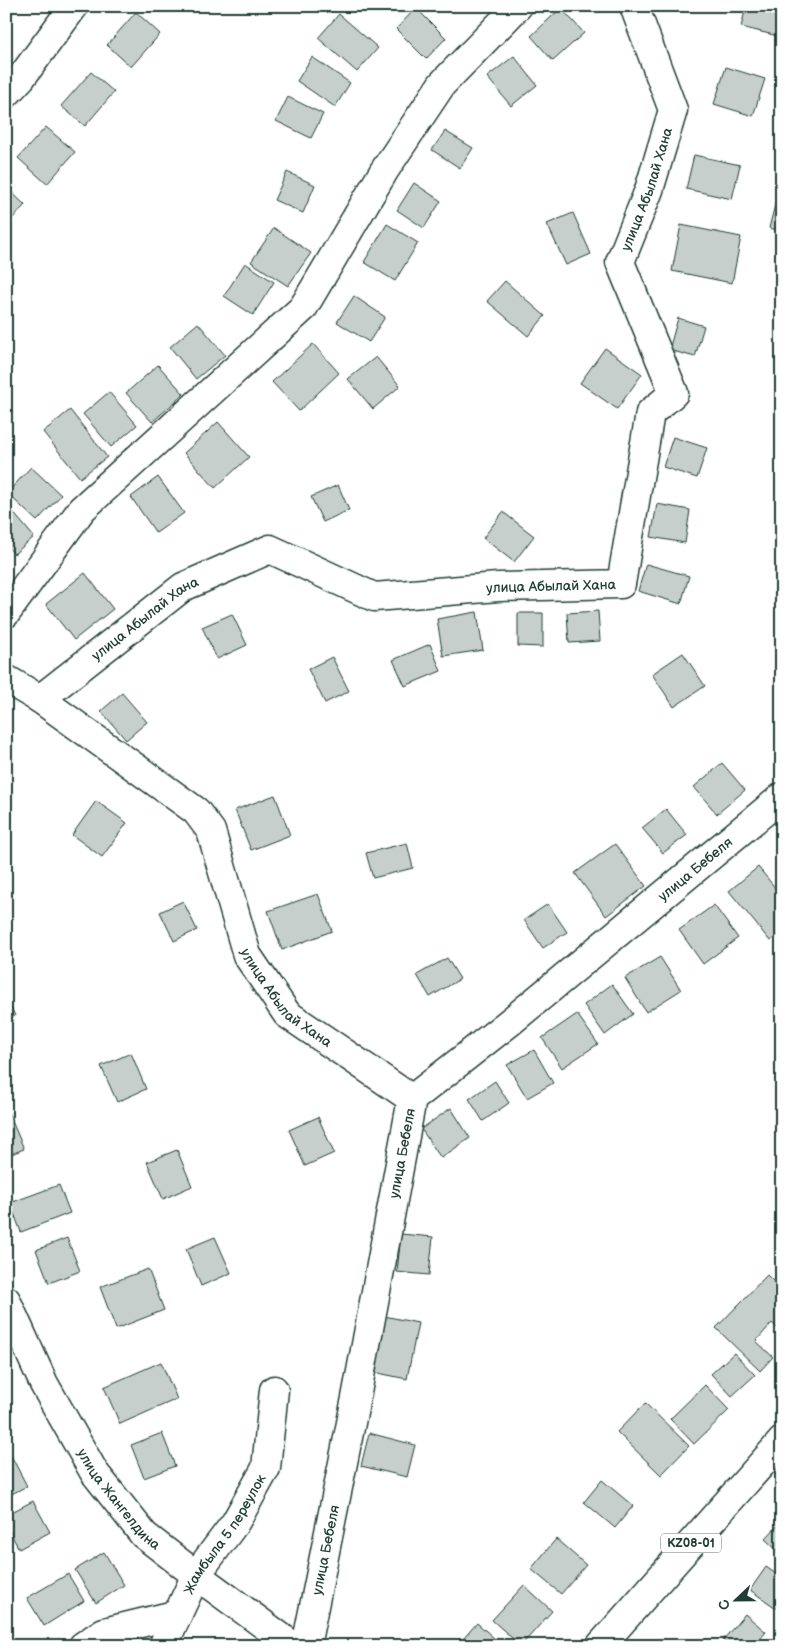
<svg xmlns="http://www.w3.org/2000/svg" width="788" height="1652" font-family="'Balsamiq Sans',sans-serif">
  <rect width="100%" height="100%" fill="#fff"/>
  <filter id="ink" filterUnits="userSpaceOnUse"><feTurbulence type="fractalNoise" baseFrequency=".02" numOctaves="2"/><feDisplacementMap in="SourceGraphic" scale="10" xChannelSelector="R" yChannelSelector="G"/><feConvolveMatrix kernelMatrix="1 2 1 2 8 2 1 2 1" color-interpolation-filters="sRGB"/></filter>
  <g filter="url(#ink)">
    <!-- building -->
    <path fill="#c7cfcc" stroke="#1f3d34" d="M746,7l36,9v21l-41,-10z
      M416,8l30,30 -20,21 -30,-30z
      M561,8l23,25 -31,28 -22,-25z
      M136,12l24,22 -29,33 -24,-22z
      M339,14l39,34 -21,24 -39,-34z
      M514,56l23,29 -26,21 -24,-29z
      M312,57l38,26 -15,24 -38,-26z
      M726,67l39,12 -12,37 -39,-12z
      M91,72l23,20 -29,34 -24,-20z
      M288,97l35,17 -12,24 -35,-17z
      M46,127l29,25 -28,32 -29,-26z
      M445,131l28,17 -13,20 -28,-18z
      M694,155l46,10 -8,34 -46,-10z
      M287,172l28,13 -12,28 -29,-13z
      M782,178v53l-13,-3z
      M414,183l27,18 -17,27 -27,-18z
      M6,187l19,18 -19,20z
      M573,213l18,41 -25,11 -19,-41z
      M387,224l31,19 -23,38 -31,-19z
      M681,225l60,12 -9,46 -60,-12z
      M274,228l37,25 -23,33 -37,-24z
      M245,263l29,19 -21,33 -29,-19z
      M505,281l40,35 -17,20 -41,-35z
      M354,296l31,21 -16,25 -32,-20z
      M678,318l26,8 -9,31 -26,-7z
      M198,323l27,32 -29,24 -26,-32z
      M313,344l26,29 -40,38 -27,-29z
      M605,348l37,26 -25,35 -37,-26z
      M376,357l24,29 -27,23 -25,-30z
      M158,365l26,29 -32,28 -26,-29z
      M109,392l28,33 -26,22 -28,-33z
      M70,410l37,47 -27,21 -37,-46z
      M218,422l31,35 -34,31 -31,-35z
      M673,437l34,11 -10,30 -34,-11z
      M31,467l30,28 -24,26 -30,-28z
      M158,477l26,36 -28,20 -25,-36z
      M338,485l11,25 -26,12 -12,-25z
      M657,504l33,6 -5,33 -34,-6z
      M12,511l22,26 -20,17 -8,-9v-29z
      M503,512l31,24 -20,26 -31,-24z
      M646,564l43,12 -8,28 -43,-13z
      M85,573l28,36 -39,31 -28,-36z
      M598,611l2,30 -31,2 -2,-30z
      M477,612l6,38 -40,6 -6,-37z
      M518,613h25v34l-25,-1z
      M232,614l15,31 -30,14 -15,-32z
      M430,644l11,27 -36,15 -12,-26z
      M683,653l22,33 -31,21 -22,-33z
      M332,657l17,34 -24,12 -17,-34z
      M122,693l25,29 -21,18 -25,-29z
      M722,763l23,27 -28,24 -23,-27z
      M275,795l15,40 -39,15 -16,-40z
      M96,801l31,22 -25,34 -30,-22z
      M666,809l21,26 -24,18 -21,-25z
      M407,843l6,25 -40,10 -7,-25z
      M615,844l31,42 -40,30 -31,-43z
      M758,867l24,29v36l-12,9 -41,-50z
      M318,894l14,37 -50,19 -14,-39z
      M183,901l14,29 -23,11 -14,-29z
      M548,904l19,28 -24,16 -19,-28z
      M714,905l24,33 -35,26 -24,-34z
      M660,957l21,33 -35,22 -21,-34z
      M447,958l13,21 -30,18 -13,-22z
      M612,984l21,30 -28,21 -21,-30z
      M6,996l9,20 -9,4z
      M577,1014l21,30 -36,24 -20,-30z
      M534,1050l19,33 -26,15 -20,-33z
      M131,1053l15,36 -29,13 -16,-36z
      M495,1081l14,22 -26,18 -14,-22z
      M451,1108l19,30 -29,20 -20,-29z
      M8,1112l16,37 -18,7v-43z
      M318,1117l16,36 -29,13 -16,-36z
      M177,1150l15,36 -29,13 -16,-37z
      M59,1185l11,28 -49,19 -11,-29z
      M401,1234l32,3 -4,38 -32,-3z
      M215,1237l16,36 -30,13 -15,-37z
      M67,1238l13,33 -31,12 -13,-33z
      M148,1269l16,41 -48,19 -16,-42z
      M767,1275l15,15v43l-10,-10 -16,18 17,16 -13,14 -44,-43z
      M384,1316l34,7 -11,56 -34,-7z
      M734,1353l21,22 -23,21 -21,-22z
      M161,1362l16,37 -57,25 -16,-37z
      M705,1385l24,25 -35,34 -24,-25z
      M645,1403l44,43 -28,29 -44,-43z
      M162,1433l13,33 -31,12 -13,-33z
      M369,1433l46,12 -8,32 -46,-11z
      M6,1446l21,40 -21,11z
      M602,1480l31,26 -18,22 -31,-26z
      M33,1501l17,31 -31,17 -13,-24v-10z
      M782,1521v34l-17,-16z
      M556,1539l30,26 -25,29 -30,-25z
      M104,1552l20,33 -28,18 -21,-33z
      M766,1567l16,11v34l-32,-22z
      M68,1574l16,27 -40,25 -17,-28z
      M524,1585l28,26 -31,35 -29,-26z
      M745,1614l21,18 -12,14h-24l-7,-6z
      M477,1623l26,23h-46z"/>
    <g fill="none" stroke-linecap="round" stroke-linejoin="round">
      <defs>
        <g id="minor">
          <path d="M6,94l15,-16 53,-72"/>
          <path d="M6,613l76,-104 221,-201 81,-137 58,-87 76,-78"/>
          <path id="s1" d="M6,679l34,20 143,-112 87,-38 104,48 124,-10 123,-3 29,-171 24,-20 -54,-131 29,-72 24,-80 -39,-104"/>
          <path id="s2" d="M40,699l156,112 15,20 36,124 40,59 125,85"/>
          <path id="s3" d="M6,1300l38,84 50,88 50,63 52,40 97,71"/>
          <path d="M83,1646l21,-14 74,-18"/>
          <path id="s4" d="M163,1646l33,-71 39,-52 31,-55 8,-78"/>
          <path id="s5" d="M306,1646l50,-248 56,-299 98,-77 272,-225"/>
        </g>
        <path id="major" d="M600,1646l182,-205"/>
      </defs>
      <!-- minor casing -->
      <use href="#minor" stroke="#1f3d34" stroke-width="31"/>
      <!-- major casing -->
      <use href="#major" stroke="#1f3d34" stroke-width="31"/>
      <!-- minor -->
      <use href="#minor" stroke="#fff" stroke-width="28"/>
      <!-- major -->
      <use href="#major" stroke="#fff" stroke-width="28"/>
    </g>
  </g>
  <g text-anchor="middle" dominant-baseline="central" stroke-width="4" stroke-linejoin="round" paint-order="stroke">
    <!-- shield labels -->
    <rect fill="#fff" stroke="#627771" stroke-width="1" x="661" y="1533.5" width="60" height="19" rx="4"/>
    <g font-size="12" font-weight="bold" fill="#1f3d34">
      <text x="691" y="1543">KZ08-01</text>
    </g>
    <!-- street labels -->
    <g font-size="14" fill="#1f3d34" stroke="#fff">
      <text stroke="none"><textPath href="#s1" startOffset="1102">улица Абылай Хана</textPath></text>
      <text stroke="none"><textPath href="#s1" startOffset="608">улица Абылай Хана</textPath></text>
      <text stroke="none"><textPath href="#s1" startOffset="172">улица Абылай Хана</textPath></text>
      <text stroke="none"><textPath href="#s5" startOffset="922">улица Бебеля</textPath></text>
      <text stroke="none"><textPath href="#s2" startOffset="405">улица Абылай Хана</textPath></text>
      <text stroke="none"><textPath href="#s5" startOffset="502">улица Бебеля</textPath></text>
      <text stroke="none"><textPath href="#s3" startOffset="230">улица Жангелдина</textPath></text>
      <text stroke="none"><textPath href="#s4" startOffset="128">Жамбыла 5 переулок</textPath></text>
      <text stroke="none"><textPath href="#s5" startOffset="98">улица Бебеля</textPath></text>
    </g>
  </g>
  <!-- margin -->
  <rect width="788" height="1652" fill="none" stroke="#fff" stroke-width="25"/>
  <rect x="12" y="12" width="763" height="1627" fill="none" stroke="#1f3d34" stroke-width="2" filter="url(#ink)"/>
  <!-- north arrow -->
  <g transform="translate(736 1600) rotate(248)" stroke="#ffffff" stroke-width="4" paint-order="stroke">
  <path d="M0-4L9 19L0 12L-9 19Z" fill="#1f3d34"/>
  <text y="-8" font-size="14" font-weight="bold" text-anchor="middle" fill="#1f3d34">С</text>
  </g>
</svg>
